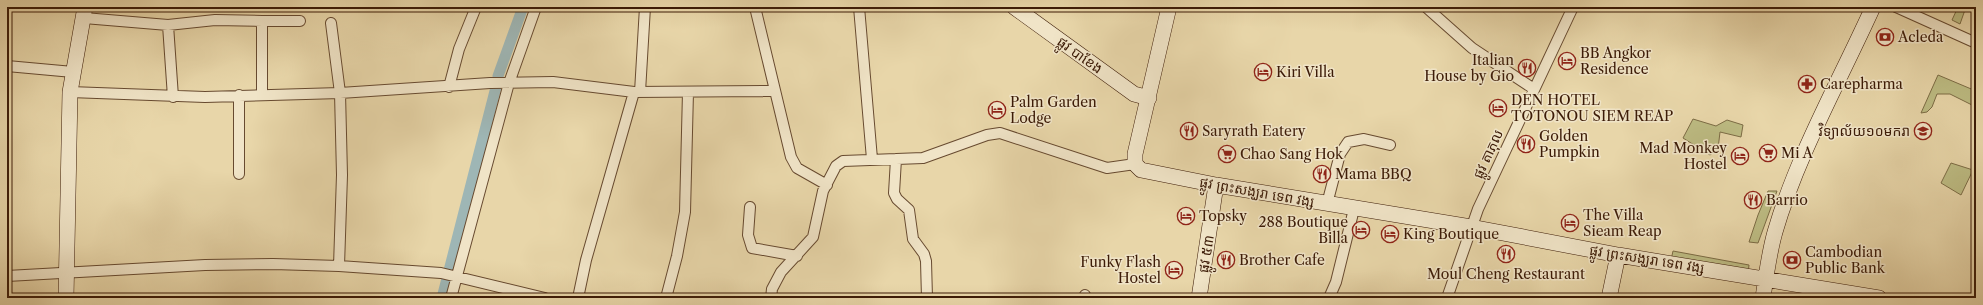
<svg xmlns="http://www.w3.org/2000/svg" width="1983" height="305" font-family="'Libre Caslon Text','Noto Sans Khmer',serif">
  <rect width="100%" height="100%" fill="#e8d6a9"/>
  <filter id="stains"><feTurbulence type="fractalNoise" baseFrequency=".005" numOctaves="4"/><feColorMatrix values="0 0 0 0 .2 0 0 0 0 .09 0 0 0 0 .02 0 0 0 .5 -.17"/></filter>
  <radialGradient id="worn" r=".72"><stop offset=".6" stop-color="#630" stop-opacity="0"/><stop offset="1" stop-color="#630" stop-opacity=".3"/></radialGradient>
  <!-- green -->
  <path fill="#bdbc83" stroke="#7c6c45" d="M1958,7h8l-6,17 -8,-4z
    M1938,75l38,16v16l-26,-13h-13l-5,13 -5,5 -6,1z
    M1693,119l23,7 11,-6 16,5 -2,12 -21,-5 -2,17 -8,6 -27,-17z
    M1951,163l22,7 -12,25 -20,-12z
    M1768,191h9l-19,52 -9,-1 9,-27z
    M1673,251l76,14 -1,9 -77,-14z"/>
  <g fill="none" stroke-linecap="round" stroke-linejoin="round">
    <!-- canal -->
    <path stroke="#9eb6b5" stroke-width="11" d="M498,76l25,-69
      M442,298l54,-211"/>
    <defs>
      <path id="street" d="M755,7l36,150 6,11 30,17
        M859,7l13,152
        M1896,7l80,36
        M1427,8l45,40 62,41
        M84,18l84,7 47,-5 47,1
        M331,23l9,70 2,82 -3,91
        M168,25l5,72
        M7,66l66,6
        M449,87l10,-38 17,-42
        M70,92l135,5 135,-4 150,-10 63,-1 81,10 141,-1
        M640,92l5,-85
        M262,94v-73h38
        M239,95v79
        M896,159l-2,34 3,6 12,11 4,29 11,15 2,7 1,37
        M1327,204l13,-50 8,-12 16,-3 26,6
        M750,207l-2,28 4,13 45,8
        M7,276l198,-11 68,-1 66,2 102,7 104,25
        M1085,295l1,3
        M451,298l58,-215 27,-76
        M578,298l8,-38 48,-168
        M666,298l11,-42 8,-44 3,-120
        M771,298l1,-9 9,-17 32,-35 10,-46 13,-25 7,-5 80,-3 64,-23 13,-2 107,35 28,-4
        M1329,298l7,-16 18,-73
        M1447,298l31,-89 95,-202"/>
      <path id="secondary" d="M1014,7l120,87 15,4
        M1169,7l-34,147v10l6,6 75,15 255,42 147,28 261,43
        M66,298l4,-206 15,-85
        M1199,298l17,-113
        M1609,298l9,-43
        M1763,298c3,-22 6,-45 12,-66 22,-76 65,-152 98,-225"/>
    </defs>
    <!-- street casing -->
    <use href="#street" stroke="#674a30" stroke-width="12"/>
    <!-- secondary casing -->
    <use href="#secondary" stroke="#3c1b07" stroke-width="16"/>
    <!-- street -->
    <use href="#street" stroke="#f0e4c7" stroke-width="10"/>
    <!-- secondary -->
    <use href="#secondary" stroke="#f0e4c7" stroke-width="15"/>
  </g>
  <!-- icons -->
  <defs>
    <symbol id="bank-ring" viewBox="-11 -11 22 22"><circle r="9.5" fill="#f0e4c7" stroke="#8f2418" stroke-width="1.5"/><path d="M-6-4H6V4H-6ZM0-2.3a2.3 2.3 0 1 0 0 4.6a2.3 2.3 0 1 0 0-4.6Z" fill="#8f2418"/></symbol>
    <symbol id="hotel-ring" viewBox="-11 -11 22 22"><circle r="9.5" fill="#f0e4c7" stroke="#8f2418" stroke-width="1.5"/><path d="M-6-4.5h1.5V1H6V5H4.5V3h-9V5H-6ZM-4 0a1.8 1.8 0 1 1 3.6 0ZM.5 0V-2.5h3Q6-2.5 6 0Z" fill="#8f2418"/></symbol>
    <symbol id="restaurant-ring" viewBox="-11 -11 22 22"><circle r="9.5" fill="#f0e4c7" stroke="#8f2418" stroke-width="1.5"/><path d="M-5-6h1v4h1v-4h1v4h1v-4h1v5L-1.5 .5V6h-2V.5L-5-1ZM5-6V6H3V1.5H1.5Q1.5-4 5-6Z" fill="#8f2418"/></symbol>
    <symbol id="pharmacy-ring" viewBox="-11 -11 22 22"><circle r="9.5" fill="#f0e4c7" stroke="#8f2418" stroke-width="1.5"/><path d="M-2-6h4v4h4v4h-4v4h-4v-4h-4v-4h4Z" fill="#8f2418"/></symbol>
    <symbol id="school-ring" viewBox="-11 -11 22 22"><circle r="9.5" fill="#f0e4c7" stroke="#8f2418" stroke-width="1.5"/><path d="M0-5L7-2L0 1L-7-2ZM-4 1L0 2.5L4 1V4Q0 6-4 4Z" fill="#8f2418"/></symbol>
    <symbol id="supermarket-ring" viewBox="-11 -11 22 22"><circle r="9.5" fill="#f0e4c7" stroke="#8f2418" stroke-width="1.5"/><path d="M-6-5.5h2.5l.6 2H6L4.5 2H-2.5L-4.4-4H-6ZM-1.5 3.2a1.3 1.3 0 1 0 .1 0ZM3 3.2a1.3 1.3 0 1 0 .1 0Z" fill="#8f2418"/></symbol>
  </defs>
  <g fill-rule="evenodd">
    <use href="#bank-ring" x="1875" y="27" width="20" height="20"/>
    <use href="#hotel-ring" x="1557" y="51" width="20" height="20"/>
    <use href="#restaurant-ring" x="1517" y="58" width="20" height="20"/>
    <use href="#hotel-ring" x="1253" y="62" width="20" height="20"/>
    <use href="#pharmacy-ring" x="1797" y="74" width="20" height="20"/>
    <use href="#hotel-ring" x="1488" y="98" width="20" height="20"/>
    <use href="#hotel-ring" x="987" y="100" width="20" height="20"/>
    <use href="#restaurant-ring" x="1179" y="121" width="20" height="20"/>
    <use href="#school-ring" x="1913" y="121" width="20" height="20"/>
    <use href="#restaurant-ring" x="1516" y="134" width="20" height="20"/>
    <use href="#supermarket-ring" x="1758" y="143" width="20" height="20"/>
    <use href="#supermarket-ring" x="1217" y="144" width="20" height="20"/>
    <use href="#hotel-ring" x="1730" y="146" width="20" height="20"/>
    <use href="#restaurant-ring" x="1312" y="164" width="20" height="20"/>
    <use href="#restaurant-ring" x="1743" y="190" width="20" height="20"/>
    <use href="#hotel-ring" x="1176" y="206" width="20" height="20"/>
    <use href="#hotel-ring" x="1560" y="213" width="20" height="20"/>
    <use href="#hotel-ring" x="1351" y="220" width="20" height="20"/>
    <use href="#hotel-ring" x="1380" y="224" width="20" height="20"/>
    <use href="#restaurant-ring" x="1496" y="244" width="20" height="20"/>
    <use href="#restaurant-ring" x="1216" y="250" width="20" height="20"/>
    <use href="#bank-ring" x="1782" y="250" width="20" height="20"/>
    <use href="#hotel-ring" x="1164" y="260" width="20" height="20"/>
  </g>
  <g text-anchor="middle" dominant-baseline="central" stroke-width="3" stroke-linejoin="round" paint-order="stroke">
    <!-- poi labels -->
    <g font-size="14" fill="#3c1b07" stroke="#f0e4c7" text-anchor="start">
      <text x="1898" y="37">Acleda</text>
      <text x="1580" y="53">BB Angkor<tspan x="1580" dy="16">Residence</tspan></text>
      <text x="1514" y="60" text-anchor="end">Italian<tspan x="1514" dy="16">House by Gio</tspan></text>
      <text x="1276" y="72">Kiri Villa</text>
      <text x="1820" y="84">Carepharma</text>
      <text x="1511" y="100">DEN HOTEL<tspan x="1511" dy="16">TOTONOU SIEM REAP</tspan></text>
      <text x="1010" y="102">Palm Garden<tspan x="1010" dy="16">Lodge</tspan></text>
      <text x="1202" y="131">Saryrath Eatery</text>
      <text x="1910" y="131" text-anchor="end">វិទ្យាល័យ១០មករា</text>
      <text x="1539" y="136">Golden<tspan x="1539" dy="16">Pumpkin</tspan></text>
      <text x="1727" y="148" text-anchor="end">Mad Monkey<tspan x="1727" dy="16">Hostel</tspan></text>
      <text x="1781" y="153">Mi A</text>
      <text x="1240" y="154">Chao Sang Hok</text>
      <text x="1335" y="174">Mama BBQ</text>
      <text x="1766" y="200">Barrio</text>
      <text x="1583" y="215">The Villa<tspan x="1583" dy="16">Sieam Reap</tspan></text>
      <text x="1199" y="216">Topsky</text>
      <text x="1348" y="222" text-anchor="end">288 Boutique<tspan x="1348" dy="16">Billa</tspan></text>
      <text x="1403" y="234">King Boutique</text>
      <text x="1805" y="252">Cambodian<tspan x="1805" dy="16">Public Bank</tspan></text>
      <text x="1239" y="260">Brother Cafe</text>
      <text x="1161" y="262" text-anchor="end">Funky Flash<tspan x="1161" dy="16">Hostel</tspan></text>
      <text x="1506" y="274" text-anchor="middle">Moul Cheng Restaurant</text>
    </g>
    <!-- street labels -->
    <g font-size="14" fill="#3c1b07" stroke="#f0e4c7">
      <text transform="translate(1080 55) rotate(36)">ផ្លូវ បាខែង</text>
      <text transform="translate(1488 154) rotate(-65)">ផ្លូវ តាភុល</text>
      <text transform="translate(1257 192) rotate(10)">ផ្លូវ ព្រះសង្ឃរា ទេព វង្ស</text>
      <text transform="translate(1206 254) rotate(-81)">ផ្លូវ ៥៣</text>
      <text transform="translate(1647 259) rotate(9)">ផ្លូវ ព្រះសង្ឃរា ទេព វង្ស</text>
    </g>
  </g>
  <!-- margin -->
  <rect width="1983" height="305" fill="none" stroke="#e8d6a9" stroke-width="24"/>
  <rect x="8" y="8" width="1967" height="289" fill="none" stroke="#3c1b07" stroke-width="2"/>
  <rect x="12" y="12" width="1959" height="281" fill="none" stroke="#3c1b07"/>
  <rect width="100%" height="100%" filter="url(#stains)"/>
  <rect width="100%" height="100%" fill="url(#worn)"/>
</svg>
